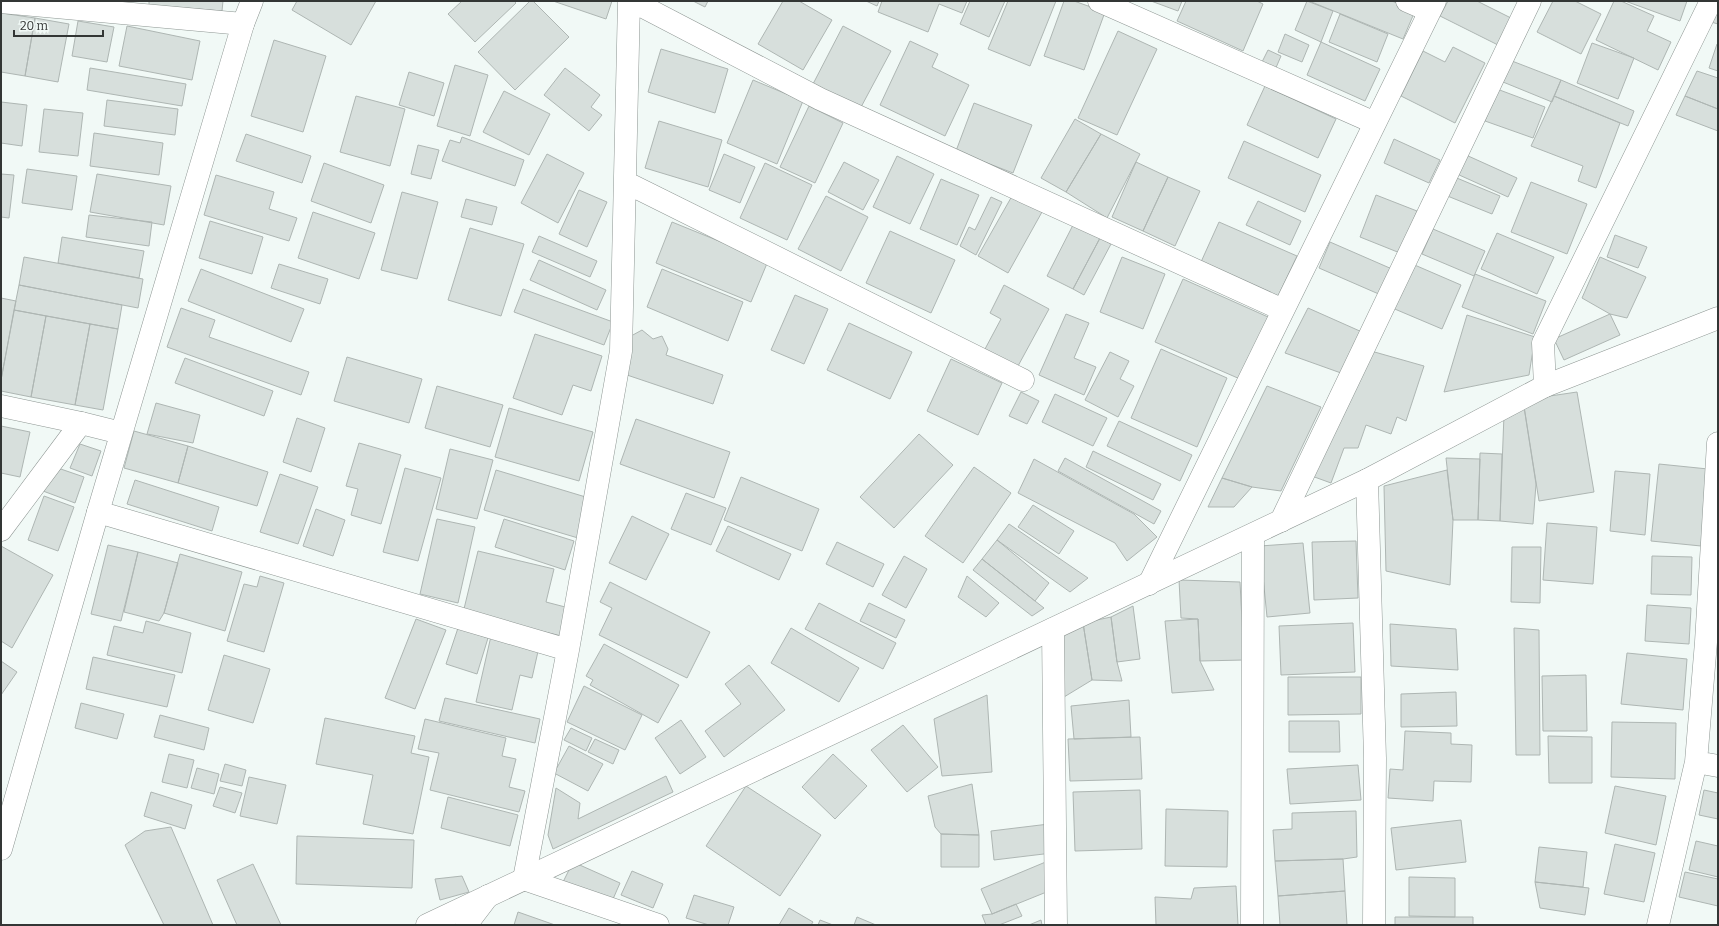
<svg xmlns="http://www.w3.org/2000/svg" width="1719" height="926" font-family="Bitter,serif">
  <rect width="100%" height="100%" fill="#f1f9f6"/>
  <!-- building -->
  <path fill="#d7dfdc" stroke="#aeb6b3" d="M149,1h74l-1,10 -73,-6z
    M297,1h79l-25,44 -59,-35z
    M462,1h52l2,2 -41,39 -27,-28z
    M530,1h3l36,36 -54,53 -37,-38z
    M553,1h59l-6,18z
    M693,1h15l-3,6z
    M783,1h16l33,19 -29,50 -45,-26z
    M866,1h13l-2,5z
    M882,1h85l-5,12 -23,-9 -11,28 -50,-20z
    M970,1h35l-16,36 -29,-13z
    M1008,1h48l-26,65 -42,-17z
    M1064,1h10l31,11 -21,58 -40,-14z
    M1151,1h31l-4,10z
    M1186,1h71l6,3 -20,47 -66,-30z
    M1307,1l26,10 -12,31 -26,-12z
    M1309,1h83l23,10 -12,28z
    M1448,1h29l36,18 -13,27 -60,-30z
    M1553,1h22l26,13 -20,40 -44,-22z
    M1614,1h7l33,15 -7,15 24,11 -13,28 -62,-30z
    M1625,1h62l-7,20z
    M1718,1v23l-7,-2z
    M1,13l34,5 -10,58 -24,-4z
    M1340,14l48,20 -11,28 -48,-20z
    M35,18l34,6 -11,58 -33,-6z
    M78,21l36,6 -7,35 -35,-6z
    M127,26l73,15 -8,39 -73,-14z
    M843,26l48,25 -31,58 -47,-25z
    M1118,31l39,18 -40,86 -39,-17z
    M1285,34l24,11 -7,17 -24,-10z
    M274,40l52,16 -23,76 -52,-16z
    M910,41l28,13 -6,13 37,18 -24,51 -65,-31z
    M1321,42l59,27 -15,32 -58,-26z
    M1592,43l42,15 -16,41 -41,-16z
    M1717,44h1v27l-9,-3z
    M1453,47l32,16 -30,60 -54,-27 22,-45 22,11z
    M661,49l67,20 -13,44 -67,-21z
    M1268,50l13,6 -6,14 -14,-6z
    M1512,61l49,19 -9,22 -49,-20z
    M455,65l33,10 -18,61 -33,-10z
    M90,68l96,16 -4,22 -95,-16z
    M565,68l35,27 -9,12 11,8 -13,16 -45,-36z
    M1697,71l21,7v31l-33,-13z
    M409,72l35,11 -10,33 -35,-11z
    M753,80l50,21 -26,63 -50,-21z
    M1561,80l73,31 -6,15 -74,-30z
    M1265,86l71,33 -18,39 -71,-33z
    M1497,89l48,18 -12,31 -48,-17z
    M504,91l46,23 -21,41 -46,-23z
    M356,96l49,13 -15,57 -50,-14z
    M1554,96l66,27 -24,65 -18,-7 5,-15 -52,-20z
    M1685,96l33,13v22l-42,-16z
    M107,100l71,9 -3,26 -71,-9z
    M1,102l26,3 -5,41 -21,-3z
    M974,103l58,22 -19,48 -57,-22z
    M809,106l34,17 -28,60 -35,-16z
    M44,109l39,4 -5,43 -39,-4z
    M1075,119l26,15 -35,58 -25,-14z
    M659,121l63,19 -14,47 -63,-19z
    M94,133l69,10 -4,32 -69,-9z
    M246,134l65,22 -9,27 -66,-22z
    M1101,134l39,20 -33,64 -41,-26z
    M462,137l62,23 -9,26 -73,-25 8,-21 10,3z
    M1394,139l46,21 -11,23 -45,-20z
    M1244,141l77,34 -16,37 -77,-34z
    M418,145l21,5 -8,29 -20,-5z
    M547,154l37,19 -26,50 -37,-20z
    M724,154l31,13 -15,36 -31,-13z
    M1466,155l51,23 -9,19 -51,-23z
    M897,156l37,18 -24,50 -37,-17z
    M844,162l35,18 -16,30 -35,-18z
    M1136,162l32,15 -25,54 -31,-14z
    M324,163l60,22 -13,38 -60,-22z
    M765,163l47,22 -25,55 -47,-22z
    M27,169l50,7 -5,34 -50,-7z
    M1,174l13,1 -5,43 -8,-1z
    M97,174l74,12 -7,39 -74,-13z
    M216,175l58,17 -5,17 28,9 -8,23 -85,-26z
    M1452,176l48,20 -8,18 -47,-19z
    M1168,177l32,14 -25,55 -32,-15z
    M941,179l38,16 -22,50 -37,-16z
    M1531,182l56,22 -20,50 -56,-22z
    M579,190l28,12 -20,45 -28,-13z
    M402,192l36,10 -21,77 -36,-9z
    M1376,195l41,16 -17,42 -40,-16z
    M826,196l42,21 -27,54 -43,-22z
    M1012,196l30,16 -34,61 -30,-17z
    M991,197l11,5 -26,53 -16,-9 9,-19 6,3z
    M466,199l31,8 -5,18 -31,-8z
    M1258,201l43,20 -11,24 -44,-20z
    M313,212l62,21 -16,46 -61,-21z
    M89,215l63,7 -3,24 -63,-9z
    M210,221l53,16 -11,37 -53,-16z
    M672,222l96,39 -17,41 -95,-39z
    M1219,222l78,34 -19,40 -77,-34z
    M1073,225l27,13 -27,51 -26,-13z
    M470,228l54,16 -23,72 -53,-16z
    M1433,229l52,22 -11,25 -52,-22z
    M890,231l65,29 -24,53 -65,-30z
    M1497,233l57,24 -17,37 -56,-25z
    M1615,235l32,12 -9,21 -31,-11z
    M539,236l58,25 -7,16 -58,-25z
    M62,237l82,14 -5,27 -81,-15z
    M1100,238l11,6 -27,51 -11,-6z
    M1330,242l62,27 -11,26 -62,-27z
    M24,257l119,22 -5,29 -119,-23z
    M1122,257l43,17 -22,55 -43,-17z
    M1600,257l46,20 -19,41 -17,-4 -28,-16z
    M539,260l67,30 -9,20 -67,-30z
    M1410,263l51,22 -19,44 -52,-22z
    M279,264l49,15 -8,25 -49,-16z
    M201,269l103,40 -13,33 -103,-41z
    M662,269l81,33 -15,39 -81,-34z
    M1475,274l71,27 -13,33 -71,-27z
    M1183,279l85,38 -28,62 -85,-37z
    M19,285l103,20 -4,24 -104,-19z
    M1004,285l45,24 -31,57 -33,-17 16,-30 -11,-6z
    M523,289l90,33 -9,23 -90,-33z
    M795,295l33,14 -24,55 -33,-14z
    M1,298l15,3 -15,79z
    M181,308l34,12 -6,17 100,35 -8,23 -134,-48z
    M1308,308l54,24 -21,41 -56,-20z
    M14,310l32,6 -15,81 -30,-6v-11z
    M1066,314l23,9 -15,35 22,9 -12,28 -45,-20z
    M1610,314l10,21 -56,25 -10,-21z
    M1467,315l68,22 -6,38 -85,17z
    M46,316l44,8 -15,81 -44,-8z
    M849,323l63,29 -22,47 -63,-29z
    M90,324l28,5 -15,81 -28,-5z
    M642,330l11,9 9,-3 6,13 -2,6 57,20 -10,29 -86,-29 4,-39z
    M535,334l67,22 -11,35 -18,-6 -11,30 -49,-17z
    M1161,349l66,29 -30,69 -66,-29z
    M1371,351l53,15 -18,55 -9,-4 -6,17 -25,-9 -8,23h-14l-13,35 -22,-8z
    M1110,352l19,9 -9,18 14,7 -16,31 -33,-17z
    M347,357l75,22 -13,44 -75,-22z
    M185,358l88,33 -9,25 -89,-33z
    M951,359l51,24 -24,52 -51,-24z
    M437,386l66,19 -13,42 -65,-19z
    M1267,386l54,21 -40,84 -29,-4 -30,-9z
    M1021,392l18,9 -12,23 -18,-8z
    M1577,392l17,100 -55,9 -16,-101z
    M1055,394l52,24 -14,28 -51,-24z
    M156,403l44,12 -7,28 -46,-9z
    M1524,407l12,77 -3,40 -33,-3 4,-107z
    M509,408l84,24 -14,49 -84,-24z
    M297,418l28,10 -14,44 -28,-10z
    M636,419l94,33 -16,46 -94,-34z
    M1119,421l73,34 -12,26 -73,-35z
    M1,426l29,6 -10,45 -19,-4z
    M134,431l54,15 -10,37 -54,-15z
    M919,434l34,31 -59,63 -34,-31z
    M359,443l42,12 -20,69 -30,-9 7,-26 -12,-3z
    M80,444l21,7 -9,25 -22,-8z
    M188,446l80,26 -11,34 -79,-23z
    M450,449l43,11 -16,59 -41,-10z
    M1093,451l68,33 -8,16 -67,-33z
    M1480,453l22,1 -2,67 -22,-1z
    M1065,458l96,53 -7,13 -96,-53z
    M1446,458l34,1 -2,61h-25z
    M1034,459l100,55 23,23 -30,24 -12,-18 -97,-50z
    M1659,464l49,5 -7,77 -50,-5z
    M52,466l32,11 -9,26 -32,-12z
    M974,467l37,26 -48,70 -38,-27z
    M405,468l36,10 -23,83 -35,-9z
    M496,470l93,28 -11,40 -94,-28z
    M1447,470l6,50 -3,65 -64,-14 -2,-85z
    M1615,471l35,3 -5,61 -35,-4z
    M280,474l38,13 -20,57 -38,-12z
    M741,477l78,32 -17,42 -78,-31z
    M1222,478l30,9 -18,20h-26z
    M135,480l84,27 -7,24 -85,-27z
    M686,493l40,15 -15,37 -40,-16z
    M44,496l30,11 -16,44 -30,-11z
    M1033,505l41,26 -15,23 -41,-27z
    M316,509l29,11 -12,36 -30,-10z
    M632,516l37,18 -23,46 -37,-17z
    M437,519l38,8 -17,76 -38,-9z
    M504,519l70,22 -9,29 -70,-23z
    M1547,523l50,4 -4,57 -50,-4z
    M1009,524l79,54 -18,14 -73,-52z
    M728,526l63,28 -12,26 -63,-29z
    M997,540l52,43 -14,18 -53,-42z
    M1356,541l2,57 -44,2 -2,-58z
    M837,542l47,22 -11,23 -47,-23z
    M1303,543l7,70 -43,4 -7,-71z
    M108,545l30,7 -17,69 -30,-7z
    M1,546l52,29 -41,73 -11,-7z
    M1512,547h29l-1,56 -29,-1z
    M478,551l76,18 -8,33 23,6 -7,28 -99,-23z
    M138,552l40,11 -14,50 -5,8 -35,-9z
    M180,554l62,18 -17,59 -61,-18z
    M904,556l23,13 -21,39 -24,-13z
    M1652,556l40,1 -1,38 -40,-1z
    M982,559l53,42 9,7 -12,8 -59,-46z
    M260,576l24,7 -20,69 -37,-11 17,-57 13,3z
    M967,576l32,27 -13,14 -28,-20z
    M1179,580l61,2 4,78 -44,1 -2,-42 -17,-1z
    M610,582l100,50 -23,46 -88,-43 13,-27 -12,-6z
    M819,603l77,40 -13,26 -78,-40z
    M869,603l36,17 -9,18 -36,-17z
    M1647,605l44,3 -2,36 -44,-3z
    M1133,606l7,53 -23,3 -6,-45z
    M1111,617l6,45 5,19 -30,-1 -9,-57z
    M416,619l30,11 -31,79 -30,-11z
    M1198,619l2,42 14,29 -42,3 -7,-72z
    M146,621l45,12 -9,40 -75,-18 7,-29 29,7z
    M1083,623l9,57 -28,17 -7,-64z
    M1353,623l2,49 -74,3 -2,-49z
    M1390,624l66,5 2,41 -67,-4z
    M458,628l30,10 -11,36 -31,-10z
    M791,628l68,40 -20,34 -68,-39z
    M1514,628l25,2 1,125h-24z
    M491,636l48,11 -7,31 -12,-3 -8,35 -36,-8z
    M604,644l75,41 -21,38 -68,-38 3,-5 -7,-4z
    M1627,653l60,6 -4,51 -62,-6z
    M224,655l46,14 -17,54 -45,-13z
    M93,657l82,18 -8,32 -81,-18z
    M1,661l16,11 -16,23z
    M749,665l36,45 -61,47 -19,-26 36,-27 -16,-20z
    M1586,675l1,56h-44l-1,-55z
    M1288,677h73v37l-73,1z
    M584,686l58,29 -17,35 -58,-28z
    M1456,692l1,34 -56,1v-33z
    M987,695l5,77 -50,4 -8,-57z
    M445,698l95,21 -5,24 -96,-22z
    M1129,700l2,37 -57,2 -3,-33z
    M81,703l43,11 -7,25 -42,-11z
    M160,715l49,13 -5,22 -50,-13z
    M325,718l90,18 -4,17 18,4 -16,77 -50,-10 10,-49 -57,-11z
    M425,719l81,19 -4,18 14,3 -7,28 16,4 -6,21 -89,-22 9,-37 -21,-4z
    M681,720l25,37 -26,17 -25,-36z
    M1289,721h50l1,31h-51z
    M1612,722l64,1 -1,56 -64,-2z
    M903,725l35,42 -31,25 -36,-42z
    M571,728l21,10 -6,13 -22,-11z
    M1405,731l46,2v11l21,1 -1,37 -37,-1 -1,20 -45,-3 2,-29 13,1z
    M1548,736l44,1v46h-43z
    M1140,737l2,42 -72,2 -2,-42z
    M595,739l24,11 -6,14 -25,-12z
    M569,746l34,18 -15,27 -34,-18z
    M169,754l25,6 -7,28 -25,-6z
    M833,754l34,32 -32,33 -33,-32z
    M225,764l21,6 -4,16 -22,-5z
    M1358,765l3,35 -71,4 -3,-35z
    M197,768l22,6 -5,20 -23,-6z
    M666,776l7,16 -120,57 -5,-14 8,-47 24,15 -2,16z
    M249,777l37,8 -9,39 -37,-8z
    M972,784l7,51 -38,-1 -6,-7 -7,-31z
    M746,786l75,49 -41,61 -74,-50z
    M1615,786l51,10 -10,49 -51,-12z
    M220,787l22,6 -7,20 -22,-7z
    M1140,790l2,59 -67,2 -2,-59z
    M1704,790l14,3v26l-19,-4z
    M151,792l41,13 -7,24 -41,-13z
    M448,797l70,18 -8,31 -69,-18z
    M1166,809l62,2 -1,56 -62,-1z
    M1356,811l1,46 -14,2 -68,2 -2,-31 19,-1v-16z
    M1461,820l5,42 -70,8 -5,-42z
    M1049,824l3,29 -58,7 -3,-29z
    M171,827l42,98h-49l-39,-80 20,-14z
    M941,834l38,1v32h-38z
    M297,836l117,4 -2,48 -116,-4z
    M1696,841l22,5v31l-29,-7z
    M1615,844l40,9 -11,49 -40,-8z
    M1539,847l48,5 -4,35 -48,-5z
    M1343,859l2,32 -67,5 -3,-35z
    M1048,861l1,30 -57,23 -11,-25z
    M573,862l47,21 -10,23 -48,-22z
    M253,864l28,61h-44l-20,-45z
    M632,871l31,13 -10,24 -32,-13z
    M1685,872l33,7v27l-39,-9z
    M462,876l7,16 -29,8 -5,-21z
    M1409,877l46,1v39l-46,-1z
    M1535,882l54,6 -4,27 -45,-7z
    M1236,886l2,39h-82l-1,-28 36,2 3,-11z
    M1345,891l2,34h-67l-2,-29z
    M694,895l40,12 -6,18h-19l-23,-7z
    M1016,904l6,12 -23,9h-13l-4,-10 10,-1z
    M789,908l24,14 -2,3h-32z
    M518,912l37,13h-41z
    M857,917l19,8h-22z
    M1395,917h78v8h-78z
    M820,920l13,5h-15z
    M1041,920l1,5h-13z"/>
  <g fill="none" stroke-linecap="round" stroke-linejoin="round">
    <defs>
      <path id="street" d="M629,1l-8,350 -53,299 -44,229 134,46
        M632,1l188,98 463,211
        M1099,1l276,122
        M1407,1l23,10
        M1,2l242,22
        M625,182l398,198
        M1545,386l-2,-43 168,-342
        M1367,480l8,278 -1,167
        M98,512l470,138
        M1281,521l249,-520
        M1,530l80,-107
        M1149,584l286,-583
        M1053,629l3,296
        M1696,762l22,4
        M466,925l22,-29
        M1252,925l1,-390
        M1658,925l38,-163 10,-120 12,-199"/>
      <path id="secondary" d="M1,406l80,17 40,10
        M1,849l97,-337 145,-488 9,-23
        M427,925l940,-445 178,-94 173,-68"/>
    </defs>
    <!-- street casing -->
    <use href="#street" stroke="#8e9693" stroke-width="23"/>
    <!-- secondary casing -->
    <use href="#secondary" stroke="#8e9693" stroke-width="23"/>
    <!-- street -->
    <use href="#street" stroke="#fff" stroke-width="22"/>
    <!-- secondary -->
    <use href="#secondary" stroke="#fff" stroke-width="22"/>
  </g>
  <!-- border -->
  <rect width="1719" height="926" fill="none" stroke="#333635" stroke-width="4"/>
  <!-- scale -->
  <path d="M14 30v6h89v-6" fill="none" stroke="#333635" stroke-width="2"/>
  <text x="20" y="30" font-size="12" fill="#333635" stroke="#f1f9f6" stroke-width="3" paint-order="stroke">20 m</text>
</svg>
